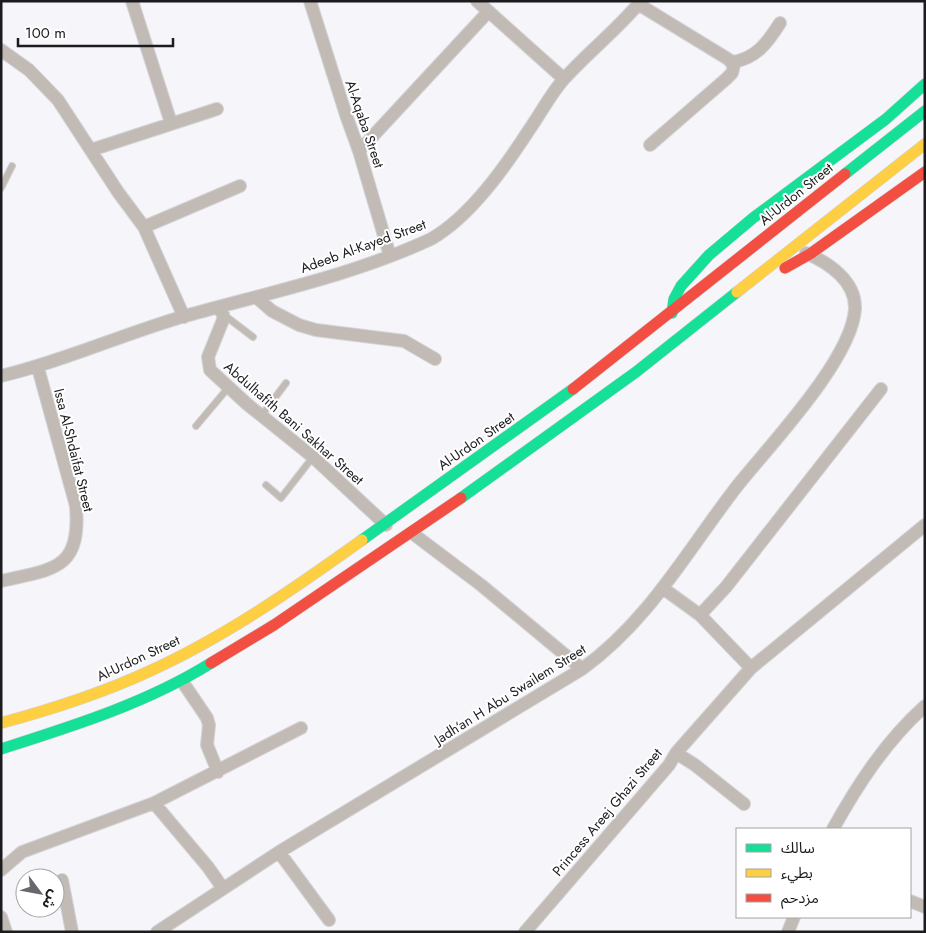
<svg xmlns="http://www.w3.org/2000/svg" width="926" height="933" font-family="Jost,'Noto Sans Arabic',sans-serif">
  <rect width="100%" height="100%" fill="#f5f5fa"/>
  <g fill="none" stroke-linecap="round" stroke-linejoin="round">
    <defs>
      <path id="lane" d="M1,188l11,-22
        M224,315l29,22
        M262,415l24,-32
        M196,426l32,-38
        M266,485l15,13 32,-41"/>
      <path id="street" d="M132,1l39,122
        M310,1l36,114 13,36 31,105
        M477,1l87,78
        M638,4l90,55 6,6 -2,8 -6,6 -76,66
        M1,50l28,20 29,30 60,92 26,35 40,90
        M732,62c24,-3 36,-20 48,-39
        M91,150l126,-41
        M359,151l129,-139
        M144,227l96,-41
        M256,297l16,14 27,14 17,5 88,11 31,18
        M218,308l5,6v6l-15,37 2,13 37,34 66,53 73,68
        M1,376c63,-15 122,-42 184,-60 82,-23 169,-41 246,-77 39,-22 74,-72 98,-109 12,-17 21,-35 34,-50 25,-28 54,-50 78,-79
        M412,533l69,52 101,84
        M1,581c53,-12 80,-11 75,-75l-38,-138
        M664,589l36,26 26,-28 155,-198
        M700,615l51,53
        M182,681l25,37 2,7 -2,20 11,27
        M676,753l75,-85 174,-143
        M154,803l147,-75
        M833,829c25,-45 53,-88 92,-123
        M279,852l50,68
        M1,870l21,-18 132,-49 54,64 14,20
        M62,880l10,52
        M910,901l15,6
        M1,917l5,15
        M157,932l122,-80 303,-183c68,-49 106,-120 156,-184 32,-40 114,-126 117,-176 1,-28 -26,-46 -49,-56
        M525,932l144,-167 7,-12 19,12 49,39
        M788,932l6,-15"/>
      <path id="fast" d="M845,174l80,-63
        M672,313l2,-14 7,-13 28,-31 44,-37 133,-99 39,-35
        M461,498l175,-126 101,-80
        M362,540l211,-151
        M1,749c72,-23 146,-46 210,-86"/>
      <path id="slow" d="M737,292l188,-148
        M1,723c52,-14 102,-30 151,-53 74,-34 143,-82 210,-130"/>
      <path id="jam" d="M785,268l25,-14 115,-82
        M573,389l272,-215
        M211,663l63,-38 187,-127"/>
    </defs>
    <!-- lane casing -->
    <use href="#lane" stroke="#d3d3d6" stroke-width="8"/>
    <!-- street casing -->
    <use href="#street" stroke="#d3d3d6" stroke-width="14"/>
    <!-- fast casing -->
    <use href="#fast" stroke="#d3d3d6" stroke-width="12"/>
    <!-- slow casing -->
    <use href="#slow" stroke="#d3d3d6" stroke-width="12"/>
    <!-- jam casing -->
    <use href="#jam" stroke="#d3d3d6" stroke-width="12"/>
    <!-- lane -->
    <use href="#lane" stroke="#c2bbb5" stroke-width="6"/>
    <!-- street -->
    <use href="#street" stroke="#c2bbb5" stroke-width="12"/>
    <!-- fast -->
    <use href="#fast" stroke="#16e098" stroke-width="11"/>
    <!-- slow -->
    <use href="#slow" stroke="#ffcf43" stroke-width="11"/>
    <!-- jam -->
    <use href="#jam" stroke="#f24e42" stroke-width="11"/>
  </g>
  <g text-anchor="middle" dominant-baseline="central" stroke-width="4" stroke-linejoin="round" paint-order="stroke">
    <!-- street labels -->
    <g font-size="14" fill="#1c1c1f" stroke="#fff">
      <text transform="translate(365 124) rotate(71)">Al-Aqaba Street</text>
      <text transform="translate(796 194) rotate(-39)">Al-Urdon Street</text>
      <text transform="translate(363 246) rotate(-20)">Adeeb Al-Kayed Street</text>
      <text transform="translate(294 423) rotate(41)">Abdulhafith Bani Sakhar Street</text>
      <text transform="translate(476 441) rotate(-35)">Al-Urdon Street</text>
      <text transform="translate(74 450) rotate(76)">Issa Al-Shdaifat Street</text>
      <text transform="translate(138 658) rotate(-25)">Al-Urdon Street</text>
      <text transform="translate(510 694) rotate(-32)">Jadh‘an H Abu Swailem Street</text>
      <text transform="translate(607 812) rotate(-50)">Princess Areej Ghazi Street</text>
    </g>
  </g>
  <!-- border -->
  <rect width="926" height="933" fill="none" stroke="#1c1c1f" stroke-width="5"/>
  <!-- legend -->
  <rect x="736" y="828" width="175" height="90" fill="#ffffff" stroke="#a4a4a5"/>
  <rect x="746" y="844" width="25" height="8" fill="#16e098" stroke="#a4a4a5"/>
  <text x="781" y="853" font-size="15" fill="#1c1c1f">سالك</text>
  <rect x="746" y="869" width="25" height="8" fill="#ffcf43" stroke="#a4a4a5"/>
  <text x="781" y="878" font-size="15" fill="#1c1c1f">بطيء</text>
  <rect x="746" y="894" width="25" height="8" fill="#f24e42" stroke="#a4a4a5"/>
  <text x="781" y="903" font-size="15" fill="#1c1c1f">مزدحم</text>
  <!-- north arrow -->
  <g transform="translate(40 893) rotate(122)"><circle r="24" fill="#ffffff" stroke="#a4a4a5"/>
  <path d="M0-4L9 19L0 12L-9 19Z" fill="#68686c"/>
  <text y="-8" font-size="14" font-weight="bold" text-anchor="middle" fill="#1c1c1f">ش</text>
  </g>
  <!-- scale -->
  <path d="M18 38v8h155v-8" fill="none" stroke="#1c1c1f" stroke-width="2.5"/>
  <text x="25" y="38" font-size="15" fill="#1c1c1f" stroke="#ffffff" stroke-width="4" paint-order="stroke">100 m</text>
</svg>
